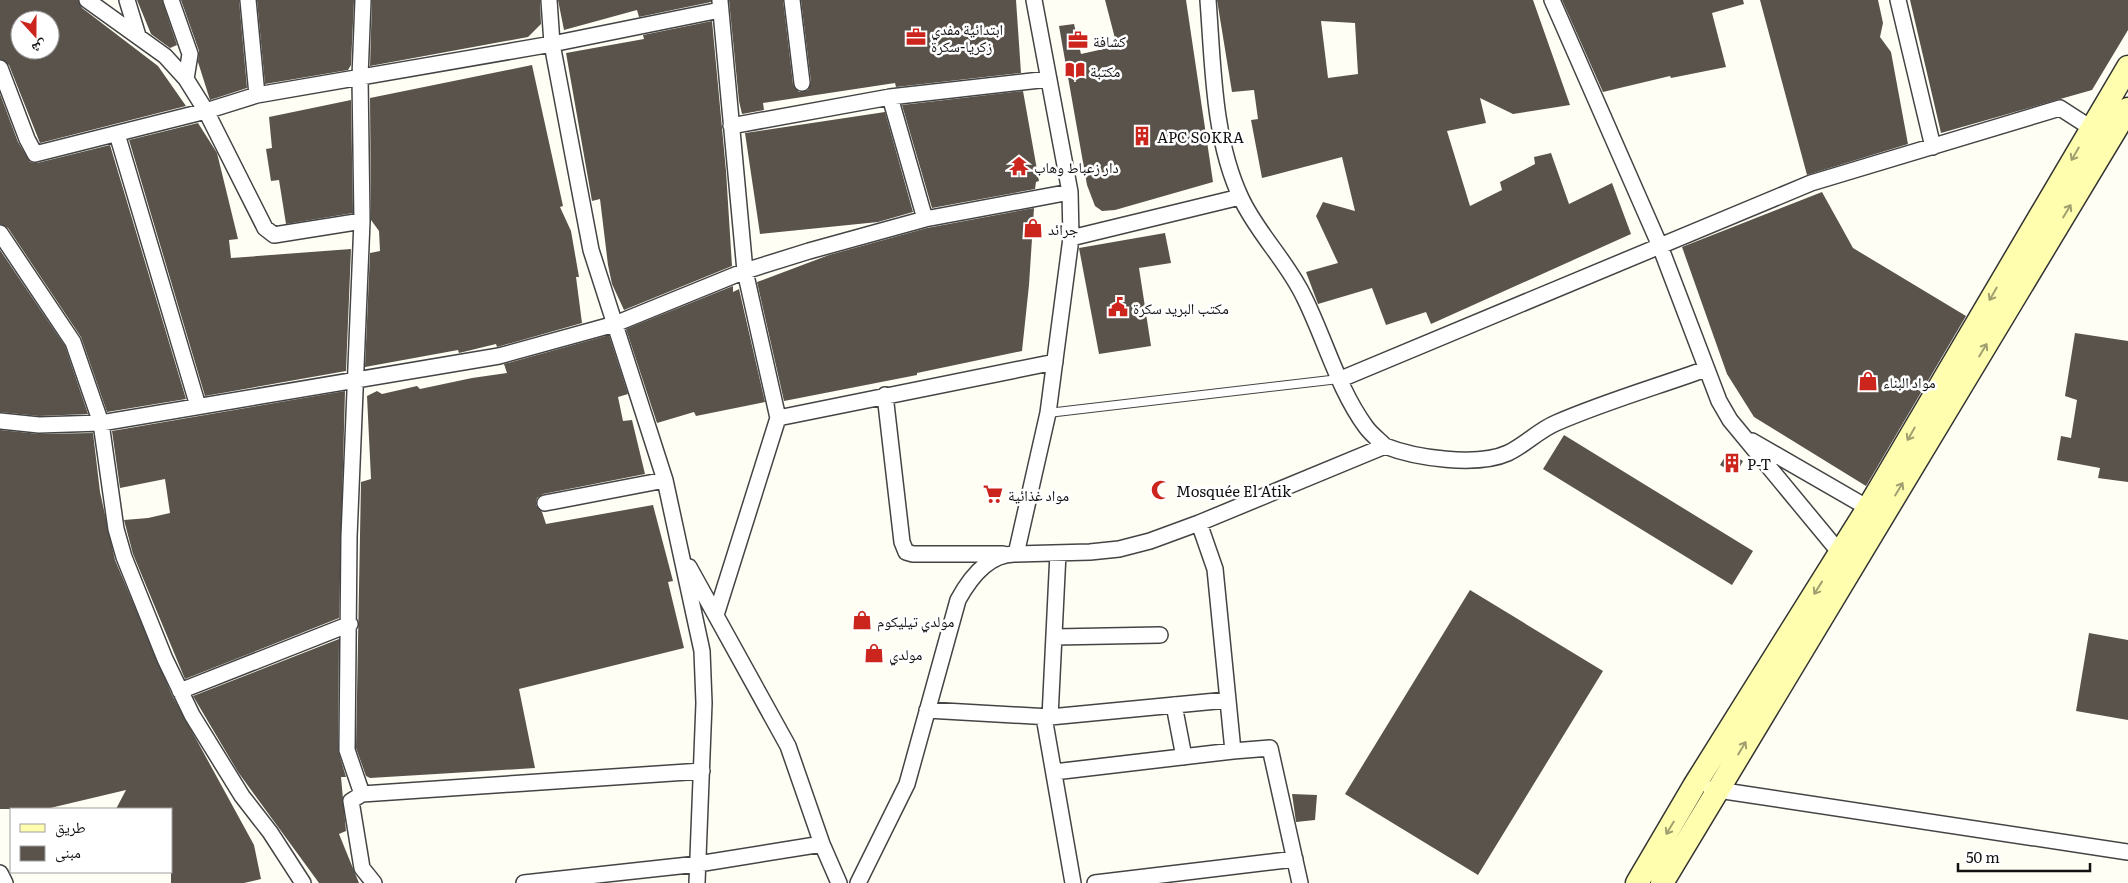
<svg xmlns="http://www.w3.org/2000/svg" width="2128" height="883" font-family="Literata,'Noto Naskh Arabic',serif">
  <rect width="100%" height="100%" fill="#fffef4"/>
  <!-- building -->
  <path fill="#5a534c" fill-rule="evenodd" d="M0,0h78l4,8 76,58 28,40 -146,37 -31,-78 -9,-6zM20,20h30v30h-30z
    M137,0h25l15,45 -7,3 -19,-14z
    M181,0h58l8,88 -37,12 -12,-38 1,-11z
    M257,0h97l-3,65 -3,5 -83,14z
    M372,0h168l1,24 -13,13 -158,29z
    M558,0h153v2l-72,15 -2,-7 -73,20z
    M729,0h54l10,84 6,8 9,-2 3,-8 -10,-82h215l5,73 -125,14 -1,-4 -132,20 1,7 -22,4 -3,-13z
    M1105,0h81l27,182 -98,28 -13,1 -7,-5 -8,-21 -28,-159 15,-2 7,30 36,-8z
    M1217,0h316l37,105 -57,9 -33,-16 6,25 -39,8 23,75 32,-16 -2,-8 35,-18 -1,-7 17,-4 18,51 43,-21 19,51 -200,90 -5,-12 -40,13 -14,-37 -54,16 -12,-32 32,-9 -22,-47 7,-14 32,9 -13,-54 -80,21 -11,-58 7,-1 -4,-29 -22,2zM1321,21l34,2 3,51 -30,4z
    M1562,0h181l1,4 -32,9 14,54 -55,11 -1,-2 -67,16z
    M1760,0h118l5,23 -3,14 11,15 17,92 -101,31z
    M1910,0h218v30l-36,60 -151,43z
    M712,21l14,150 6,95 -108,44 -12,-26 -4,-19 -8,-66 -8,2 -26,-148 78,-14 -1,-4z
    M532,65l31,141 -3,1 11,24 8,46h-3l6,46 -85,24 -1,-3 -37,9 -1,-3 -93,17 5,-114 10,-2 -1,-20 -8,-11 -1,-122z
    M1023,91l16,90 -3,1 -1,7 -103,19 -30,-103z
    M0,94l18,48 12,20 7,1 73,-18 76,254 -79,13 -26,-75 -73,-109 -8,-4z
    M351,100l2,113 -67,11 -7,-44 -8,1 -5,-32 6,-1 -3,-31z
    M885,112l28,100 -35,10 -118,12 -15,-101z
    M198,123l19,30 21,86 -9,1 2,18 120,-9 -5,122 -141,25 -76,-256z
    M1822,192l31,56 113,68 -100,170 -112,-69 -27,-43 -45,-127z
    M1034,208l-5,77 -7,66 -105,22v2l-133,26 -27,-119 72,-27 98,-27z
    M1165,233l6,30 -32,5 12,78 -52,8 -20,-106z
    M0,250l65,96 23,68 -49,2 -39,-4z
    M733,286v6l6,-3 26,113 -69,14 -2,-4 -37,11 -31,-94z
    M2075,333l53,8v141l-30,-4 2,-10 -43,-8 4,-24 10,2 6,-38 -12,-4z
    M609,335l19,59 -10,3 5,24 9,-1 13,54 -102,20 -6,4 -1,7 6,7 4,12 107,-19 20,76 -5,1 16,66 -165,41 16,79 -165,10 -4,-2 -10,-28 5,-266 10,-3 -4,-83 10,-5 5,3 35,-8 3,3 52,-11 35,-5 -3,-9z
    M345,391l-6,227 -154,61 -52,-125 -9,-34 24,-2 22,-5 -5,-34 -45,9 -8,-57z
    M0,430l39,4 54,-1 7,59 15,68 57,135 82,150 7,34 -17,4h-73v-74h-55l10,-19 -80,19h-46z
    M1564,435l189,116 -21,34 -189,-116z
    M1728,452l15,9 -7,13 -16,-9z
    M1470,590l133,81 -125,204 -133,-81z
    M2089,633l39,7v80l-52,-9z
    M339,639l-1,111 8,27h-5l5,54 -7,3 20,49h-40l-81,-111 -45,-76z
    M1292,794l25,1 -2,25 -19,2z"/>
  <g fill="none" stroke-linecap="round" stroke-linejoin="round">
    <defs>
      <path id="lane" d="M1048,413l291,-34"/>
      <path id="street" d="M87,0l78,56 21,23 20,32 59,117 9,7 88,-14
        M127,0l11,36
        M171,0l19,54 -4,25
        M248,0l9,95
        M363,0l-3,77 2,144 -13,316 -2,213 15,44 -11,7 11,67 12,15
        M549,0l3,44 39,206 74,230 37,171 2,52 -7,180
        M792,0l10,83
        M1552,0l108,246 59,155 11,19 110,133 5,4
        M1898,0l35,147
        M0,68l27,71 8,15 171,-43 51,-16 295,-51 168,-34
        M890,97l35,122
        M731,126l159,-29 159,-18
        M117,134l81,272
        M0,233l73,109 28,81 15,106 8,28 41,102 27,56 50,81 28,36 33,51
        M1071,238l169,-41
        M1341,379l470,-196 249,-75 31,20
        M885,395l17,147 4,10 7,2h90
        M778,418l277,-56
        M0,421l39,4 62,-2 398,-67 116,-32 130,-53 64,-20 116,-32 145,-27
        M1752,441l123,71
        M1385,446c30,12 92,21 123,7 17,-8 31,-23 48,-30 48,-21 100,-36 150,-54
        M545,503l120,-23
        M1199,523l16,46 18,182 37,-3 30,135
        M1016,554l74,-2 29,-3 31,-8 49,-18 186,-77c-6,-6 -14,-12 -19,-19 -28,-38 -41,-88 -62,-130 -17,-36 -47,-64 -63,-99 -28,-59 -28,-134 -33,-198
        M689,567l99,179 34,98 17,39
        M716,615l62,-197 -33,-147 -25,-270
        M1055,637l105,-2
        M180,691l170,-67
        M1174,705l10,52
        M927,710l123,7 177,-17
        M1044,717l29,166
        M1050,717l8,-164
        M1054,772l179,-21
        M1711,789l417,63
        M362,794l340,-23
        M0,873l5,10
        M524,883l174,-19 124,-20
        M858,883l49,-99 51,-184c12,-22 31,-47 58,-46l32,-141 23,-175 -1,-46 -36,-192
        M1095,883l200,-24"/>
      <path id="secondary" d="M1637,883l57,-97 174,-278 260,-441
        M1662,883l466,-774"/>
    </defs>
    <!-- lane casing -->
    <use href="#lane" stroke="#444" stroke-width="10"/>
    <!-- street casing -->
    <use href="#street" stroke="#444" stroke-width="18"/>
    <!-- secondary casing -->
    <use href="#secondary" stroke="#333" stroke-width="25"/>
    <!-- lane -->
    <use href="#lane" stroke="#fff" stroke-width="8"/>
    <!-- street -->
    <use href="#street" stroke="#fff" stroke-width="15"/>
    <!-- secondary -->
    <use href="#secondary" stroke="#fffeaf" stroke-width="22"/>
  </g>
  <!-- one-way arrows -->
  <defs><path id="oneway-shaft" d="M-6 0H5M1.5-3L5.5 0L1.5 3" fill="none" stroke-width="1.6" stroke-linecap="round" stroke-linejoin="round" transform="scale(1.25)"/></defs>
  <g stroke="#a09f70">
    <use href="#oneway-shaft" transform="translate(2075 154) rotate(120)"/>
    <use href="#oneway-shaft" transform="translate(2067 211) rotate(-59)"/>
    <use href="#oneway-shaft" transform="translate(1993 294) rotate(120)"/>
    <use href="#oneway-shaft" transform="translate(1983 350) rotate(-59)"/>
    <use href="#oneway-shaft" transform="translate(1911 434) rotate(120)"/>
    <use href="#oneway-shaft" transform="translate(1899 489) rotate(-59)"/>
    <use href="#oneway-shaft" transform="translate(1818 588) rotate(122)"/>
    <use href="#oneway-shaft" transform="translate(1742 748) rotate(-59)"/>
    <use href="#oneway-shaft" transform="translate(1670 828) rotate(121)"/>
  </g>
  <!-- icons -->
  <defs>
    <symbol id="office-bare" viewBox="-9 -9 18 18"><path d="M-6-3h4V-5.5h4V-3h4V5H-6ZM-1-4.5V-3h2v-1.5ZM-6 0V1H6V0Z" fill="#cc251d" stroke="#fff" stroke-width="2.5" paint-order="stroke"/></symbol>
    <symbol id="library-bare" viewBox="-9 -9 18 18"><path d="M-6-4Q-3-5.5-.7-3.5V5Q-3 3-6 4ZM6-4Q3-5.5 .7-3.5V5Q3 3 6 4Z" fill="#cc251d" stroke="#fff" stroke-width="2.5" paint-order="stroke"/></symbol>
    <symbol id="building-bare" viewBox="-9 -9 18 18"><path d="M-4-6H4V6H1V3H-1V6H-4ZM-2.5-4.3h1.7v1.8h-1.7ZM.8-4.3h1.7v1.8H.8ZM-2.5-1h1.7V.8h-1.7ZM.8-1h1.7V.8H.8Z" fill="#cc251d" stroke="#fff" stroke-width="2.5" paint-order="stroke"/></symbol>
    <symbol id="temple-bare" viewBox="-9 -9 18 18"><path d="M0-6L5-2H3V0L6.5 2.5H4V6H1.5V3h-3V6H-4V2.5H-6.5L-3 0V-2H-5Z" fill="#cc251d" stroke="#fff" stroke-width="2.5" paint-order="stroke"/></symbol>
    <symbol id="shop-bare" viewBox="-9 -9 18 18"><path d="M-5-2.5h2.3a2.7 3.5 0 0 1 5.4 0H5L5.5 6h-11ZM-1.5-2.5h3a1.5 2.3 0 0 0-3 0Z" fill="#cc251d" stroke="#fff" stroke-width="2.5" paint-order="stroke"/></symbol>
    <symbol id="civic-bare" viewBox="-9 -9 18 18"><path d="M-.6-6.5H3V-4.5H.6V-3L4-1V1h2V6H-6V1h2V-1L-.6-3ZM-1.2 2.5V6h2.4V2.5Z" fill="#cc251d" stroke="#fff" stroke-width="2.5" paint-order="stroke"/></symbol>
    <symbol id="mosque-bare" viewBox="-9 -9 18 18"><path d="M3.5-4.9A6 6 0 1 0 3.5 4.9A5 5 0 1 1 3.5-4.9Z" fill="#cc251d" stroke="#fff" stroke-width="2.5" paint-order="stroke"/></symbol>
    <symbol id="supermarket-bare" viewBox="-9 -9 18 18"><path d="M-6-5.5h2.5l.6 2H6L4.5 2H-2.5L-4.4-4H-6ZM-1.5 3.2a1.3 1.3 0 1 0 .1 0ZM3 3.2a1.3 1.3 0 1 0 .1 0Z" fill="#cc251d" stroke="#fff" stroke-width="2.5" paint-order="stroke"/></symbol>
  </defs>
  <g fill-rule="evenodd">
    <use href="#office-bare" x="902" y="23" width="28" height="28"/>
    <use href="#office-bare" x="1064" y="26" width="28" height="28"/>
    <use href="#library-bare" x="1061" y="56" width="28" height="28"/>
    <use href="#building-bare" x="1128" y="122" width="28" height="28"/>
    <use href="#temple-bare" x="1005" y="152" width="28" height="28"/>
    <use href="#shop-bare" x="1019" y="214" width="28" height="28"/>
    <use href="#civic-bare" x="1104" y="293" width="28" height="28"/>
    <use href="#shop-bare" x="1854" y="367" width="28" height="28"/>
    <use href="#building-bare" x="1718" y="449" width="28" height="28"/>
    <use href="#mosque-bare" x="1147" y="476" width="28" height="28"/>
    <use href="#supermarket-bare" x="979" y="480" width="28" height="28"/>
    <use href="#shop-bare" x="848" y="606" width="28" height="28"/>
    <use href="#shop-bare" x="860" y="639" width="28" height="28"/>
  </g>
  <g text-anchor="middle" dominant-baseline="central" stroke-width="5" stroke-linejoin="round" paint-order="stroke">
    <!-- poi labels -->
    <g font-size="15" fill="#111" stroke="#fff" text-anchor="start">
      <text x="931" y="28">ابتدائية مفدي<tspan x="931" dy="17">زكريا-سكرة</tspan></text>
      <text x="1093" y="40">كشافة</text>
      <text x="1090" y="70">مكتبة</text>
      <text x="1157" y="136">APC SOKRA</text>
      <text x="1034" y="166">دار زعباط وهاب</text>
      <text x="1048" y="228">جرائد</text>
      <text x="1133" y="307">مكتب البريد سكرة</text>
      <text x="1883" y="381">مواد البناء</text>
      <text x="1747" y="463">P-T</text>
      <text x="1176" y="490">Mosquée El Atik</text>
      <text x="1008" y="494">مواد غذائية</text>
      <text x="877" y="620">مولدي تيليكوم</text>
      <text x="889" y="653">مولدي</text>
    </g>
  </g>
  <!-- legend -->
  <rect x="10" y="808" width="162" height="65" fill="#ffffff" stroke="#a0a0a0"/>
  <rect x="20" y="824" width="25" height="8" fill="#fffeaf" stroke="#a0a0a0"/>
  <text x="55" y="833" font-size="15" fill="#111111">طريق</text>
  <rect x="20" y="846" width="25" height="15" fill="#5a534c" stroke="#a0a0a0"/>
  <text x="55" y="858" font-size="15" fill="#111111">مبنى</text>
  <!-- north arrow -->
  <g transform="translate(35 35) rotate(159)"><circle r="24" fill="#ffffff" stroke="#a0a0a0"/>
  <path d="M0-4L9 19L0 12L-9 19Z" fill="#cc251d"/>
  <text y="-8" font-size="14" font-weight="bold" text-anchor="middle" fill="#111111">ش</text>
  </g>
  <!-- scale -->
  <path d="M1958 863v8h132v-8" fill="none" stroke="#111111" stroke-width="2.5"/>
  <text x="1966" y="863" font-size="15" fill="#111111" stroke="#ffffff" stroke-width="4" paint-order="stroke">50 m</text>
</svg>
